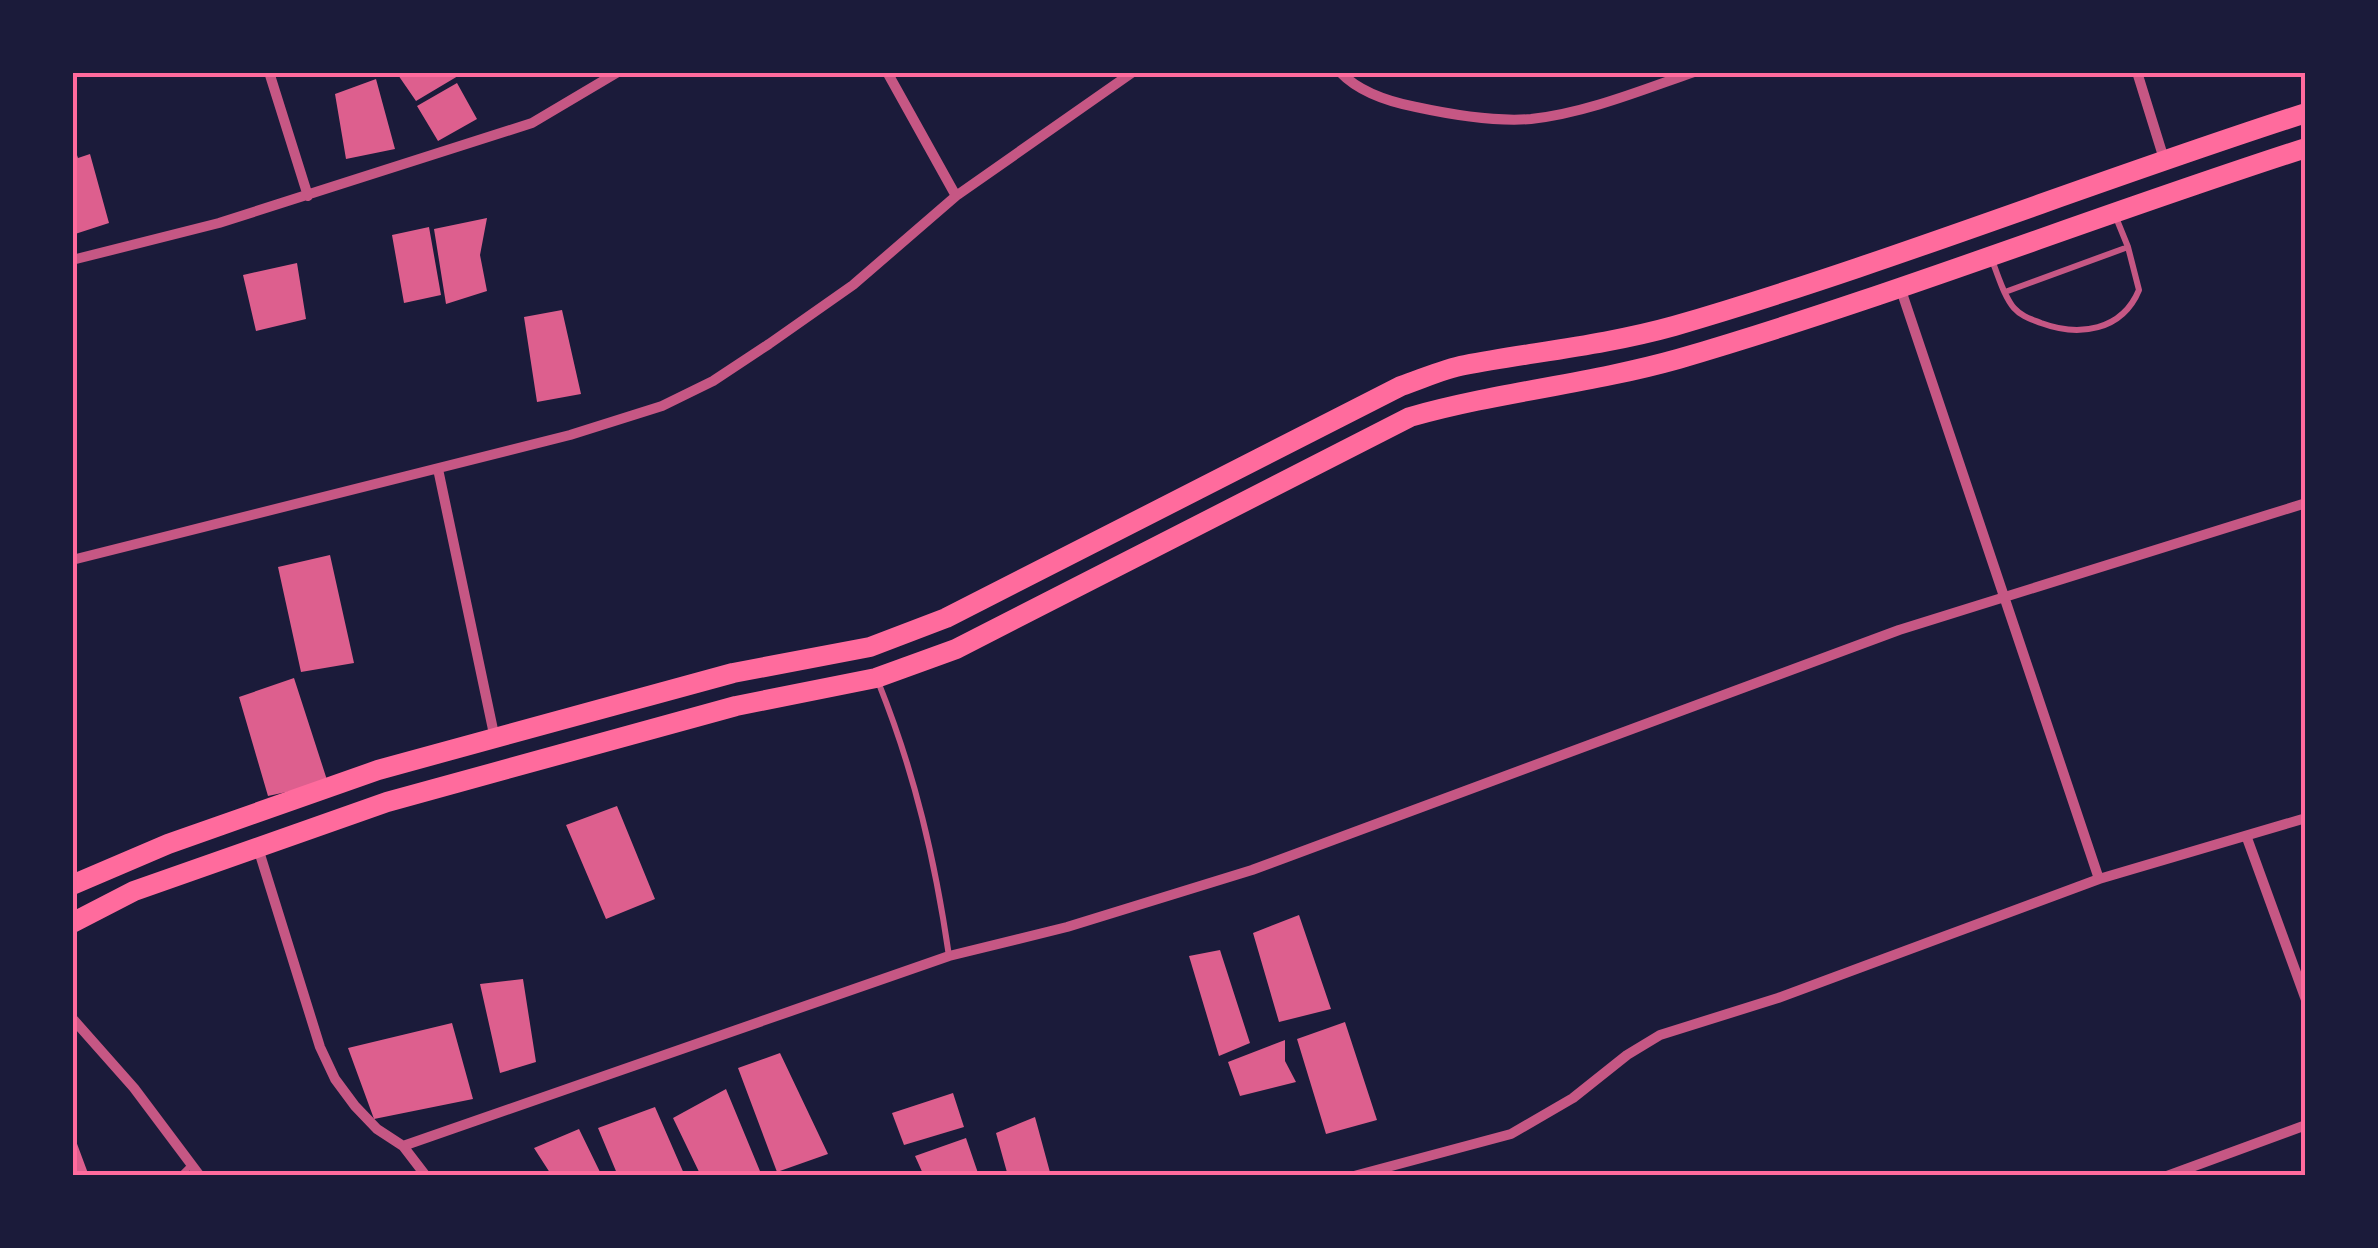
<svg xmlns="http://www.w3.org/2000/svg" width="2378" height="1248" font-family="Poppins,sans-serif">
  <rect width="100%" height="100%" fill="#1b1b3a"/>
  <!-- building -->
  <path fill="#dd5f8e" d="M396,72h60l2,4 -42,25z
    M376,79l19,70 -49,10 -11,-65z
    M457,83l20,36 -39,22 -21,-35z
    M72,141l6,17 12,-4 19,69 -37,12z
    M487,218l-7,37 7,36 -41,13 -12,-75z
    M429,227l12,68 -37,8 -12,-68z
    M297,263l9,56 -50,12 -13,-56z
    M562,310l19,84 -44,8 -13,-85z
    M330,555l24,108 -53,9 -23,-105z
    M294,678l34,105 -60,13 -29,-99z
    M617,806l38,93 -49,20 -40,-94z
    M1299,915l32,94 -52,13 -26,-89z
    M1220,950l30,93 -31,13 -30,-100z
    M523,979l13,83 -36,11 -20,-89z
    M1345,1022l32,98 -51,14 -29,-95z
    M452,1023l21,76 -99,20 -26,-71z
    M1285,1040v21l11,21 -56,14 -12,-34z
    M780,1053l48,101 -51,18 -39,-104z
    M726,1089l36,87h-61l-28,-58z
    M953,1093l11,34 -60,18 -12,-32z
    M655,1107l30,69h-67l-20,-48z
    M1035,1117l16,59h-43l-12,-43z
    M579,1129l21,43 -6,4h-42l-18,-28z
    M73,1133l16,43h-17z
    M966,1138l13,38h-55l-9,-20z"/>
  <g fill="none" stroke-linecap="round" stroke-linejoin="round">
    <!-- service -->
    <path stroke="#c65784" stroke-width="6" d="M1991,258c7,16 12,37 23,50 7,8 17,11 27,15 38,14 81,8 98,-33l-11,-43 -13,-32
      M2005,292l123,-45
      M879,684c36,90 56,176 70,272
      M180,1176l11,-11"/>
    <!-- minor -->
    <path stroke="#c65784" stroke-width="10" d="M269,72l39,124
      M887,72l69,124
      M1340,72c19,20 50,30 76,35 37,8 78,15 115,12 55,-6 111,-29 163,-47
      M2137,72l27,87
      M72,260l147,-37 313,-100 86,-51
      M1900,287l199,592
      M438,469l57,270
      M72,560l498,-125 92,-29 51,-25 56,-37 84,-59 103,-89 177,-124
      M2247,838l59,162
      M258,848l62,199 15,32 20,27 22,23 26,17 23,30
      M72,1018l62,70 66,88
      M403,1146l546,-190 118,-29 185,-57 647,-240 407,-127
      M1354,1176l157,-42 62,-36 54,-43 33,-20 118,-37 321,-119 207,-61
      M2167,1176l139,-51"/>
    <!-- secondary -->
    <path stroke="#ff6b9d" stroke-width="20" d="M72,885l96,-41 210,-74 355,-97 137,-26 76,-29 455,-232c21,-7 42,-17 64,-21 69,-13 141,-20 209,-39 213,-62 420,-145 632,-213
      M72,923l62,-32 253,-89 349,-96 140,-28 80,-29 454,-232c88,-25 179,-33 268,-58 212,-62 417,-143 628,-211"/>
  </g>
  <!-- border -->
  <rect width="2378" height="1248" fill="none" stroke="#1b1b3a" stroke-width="150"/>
  <rect x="75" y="75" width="2228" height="1098" fill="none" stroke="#ff6b9d" stroke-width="4"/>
</svg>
